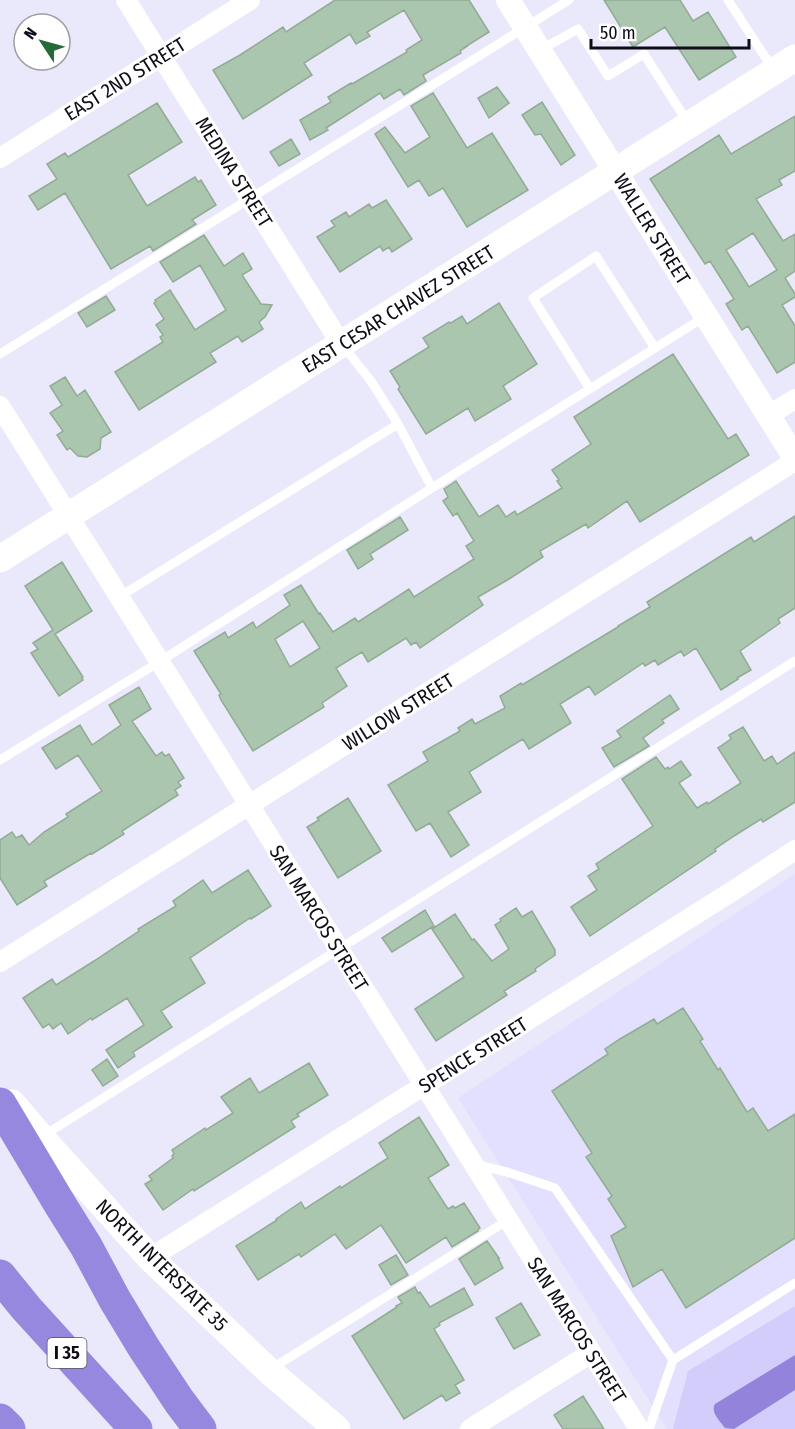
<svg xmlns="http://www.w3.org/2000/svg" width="795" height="1429" font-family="'Fira Sans Condensed',sans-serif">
  <rect width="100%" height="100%" fill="#eae8fb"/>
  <!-- built -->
  <path fill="#e3dfff" d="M795,874v555h-128l-209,-331z"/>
  <!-- green -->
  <path fill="#d3cdfb" d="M795,1306v123h-122l15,-58z"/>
  <!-- water -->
  <path fill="#9383db" d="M795,1355v35l-61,39 -9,-1c-5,-7 -15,-16 -10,-24z"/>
  <!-- building -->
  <path fill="#abc6ae" stroke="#91ab94" stroke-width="1.5" fill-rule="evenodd" d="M335,0h134l20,32 -24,15h1l-6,4 1,2 -38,22 3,6 -22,14 -4,-6 -16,10 -4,-6 -54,35 2,2 -18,10 -10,-20 31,-18 -3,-5 23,-14 1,1 55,-32 -1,-2 16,-10 -18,-30 -37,22 3,4 -14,8 -6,-10 -46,29 8,12 -69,44 -30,-49 27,-15 43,-28 3,5z
    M604,0h76l13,21 15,-9 28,45 -37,23 -34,-53 -32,20z
    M497,87l12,16 -20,15 -11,-20z
    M433,93l34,55 25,-15 36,57 -61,37 -24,-39 -14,8 -10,-16 -11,7 -33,-53 10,-7 20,26 25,-16 -19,-31z
    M542,102l33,53 -14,10 -20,-31 -6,1 -13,-20z
    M157,103l25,39 -54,33 19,31 48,-29 3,5 3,-2 15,25 -24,15 4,4 -43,27 -3,-5 -39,23 -46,-76 -27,17 -9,-14 28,-17 -10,-15 18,-11 3,4z
    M795,116v55l-16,9 3,5 -26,14 27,42 12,-7v37l-10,7 10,16v3l-13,8 13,21v36l-18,11 -29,-47 -6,4 -16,-26 8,-5 -24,-38 -5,3 -55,-85 69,-44 12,19zM753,233l24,37 -28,17 -23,-37z
    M291,139l9,15 -21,12 -9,-14z
    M386,200l26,39 -20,13 -3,-5 -6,4 -3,-5 -40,26 -23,-35 18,-11 -4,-5 15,-9 3,5 20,-13 3,4z
    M204,235l20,31 19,-13 9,16 -10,6 19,29 11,1 -7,12 -6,5 4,7 -21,13 -4,-6 -28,17 6,9 -77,48 -24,-38 48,-30 -3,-5 3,-2 -7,-10 8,-6 -10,-16 2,-2 -1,-1 15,-10 25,40 31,-20 -26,-45 -27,17 -13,-20z
    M106,296l9,14 -28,17 -9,-14z
    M499,303l38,61 -34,22 8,13 -36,22 -7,-13 -42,26 -28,-45 2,-2 -10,-16 39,-24 -6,-9 26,-16 2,1 11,-7 5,8z
    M673,354l55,85 8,-5 13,21 -109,67 -13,-21 -39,27 -2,-4 -46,27 3,6 -34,22 -31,18 5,8 -63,43 -4,-6 -5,3 -5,-7 -38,24 -6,-10 -26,16 11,18 -25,17 2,4 -71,44 -32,-51 -2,-5 2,-1 -27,-43 31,-19 3,6 25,-16 3,6 34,-23 -6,-10 17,-10 18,29 1,-1 13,19 22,-14 3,4 51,-33 5,8 60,-38 -8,-13 8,-5 -17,-28 -4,3 -10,-15 5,-4 -4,-8 12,-8 23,36 19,-12 8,12 9,-6 2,4 45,-27 -5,-7 2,-1 -7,-10 39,-26 -17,-27zM303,621l17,27 -30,19 -15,-28z
    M65,377l12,19 8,-6 26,42 -10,6 -1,11 -13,8 -9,-1 -8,-8 -3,2 -10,-15 6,-4 -13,-18 12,-8 -12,-19z
    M795,516v92l-17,11 2,4 -40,28 11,19 -14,8 1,1 -17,11 -25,-42 -12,8 -3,-5 -23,14 -3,-5 -10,6 -2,-3 -48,32 -6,-9 -29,18 11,19 -42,26 -6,-10 -54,33 12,20 -33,20 21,33 -18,12 -21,-34 -14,8 -28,-46 40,-24 -5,-9 37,-21 -2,-3 14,-9 3,5 30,-16 -5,-12 21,-13 1,2 96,-58v-1l32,-19 -3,-5 104,-65 3,5z
    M400,517l8,13 -38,24 3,5 -15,10 -11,-19z
    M62,562l30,49 -37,23 28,43 -1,1 1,2 -24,16 -28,-43 7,-4 -5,-6 20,-13 -28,-44z
    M139,687l12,22 -19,12 24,35 6,-4 3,4 4,-2 15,24 -6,4 3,4 -6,4 3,5 -56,36 2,3 -32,20 -1,-1 -40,24 -7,4 3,5 -30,19 -17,-27v-38l12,-8 4,6 6,-3 7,10 15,-13 24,-15 -2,-3 36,-23 -24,-36 -22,14 -14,-21 38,-23 12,20 29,-20 -12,-20z
    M670,695l9,14 -17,11 2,3 -21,15 6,8 -35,21 -12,-19 19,-11 -4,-6z
    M743,727l21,34 8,-5 5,8 18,-12v50l-32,20 -2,-3 -27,17 -19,13 1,2 -126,85 -19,-29 26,-17 -9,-14 11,-7 -3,-5 57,-38 -31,-47 34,-22 9,12 3,-2 1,2 12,-8 10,14 -12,8 18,25 10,-6 1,2 33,-21 -23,-35 13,-9 -2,-4z
    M348,798l33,53 -43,27 -31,-51 12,-7 -2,-2z
    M248,870l23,36 -20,13 -1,-1 -60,40 15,25 -44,28 11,16 -39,25 2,4 -17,12 -12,-18 38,-25 -17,-27 -35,22 -1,-2 -23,16 -7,-11 -8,6 -4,-5 -6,4 -20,-30 29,-19 4,6 38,-24 45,-30 -1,-2 38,-23 -3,-5 30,-21 9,13z
    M516,908l6,9 10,-6 23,39v5l-20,14 1,2 -32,20 3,4 -71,46 -21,-32 49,-32 -32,-48 23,-15 17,26 2,-1 18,22 17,-12 -14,-24 6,-4 -1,-2z
    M425,910l9,16 -42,26 -10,-14z
    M683,1008l20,31 -3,2 18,29 2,-2 27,44 6,-4 15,23 27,-17v124l-109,70 -24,-39 -29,18 -22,-51 15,-9 -18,-28 4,-3 -26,-39 6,-4 -40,-62 56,-37 -3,-5 15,-10 34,-20 3,5z
    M107,1059l11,17 -15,10 -11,-16z
    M309,1063l19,32 -31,19 2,2 -8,5 4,6 -101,64 -1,-2 -30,21 -18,-26 7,-4 -3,-4 24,-18 -1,-2 2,-2 -2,-4 33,-22 1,2 27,-17 -12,-16 29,-19 9,15z
    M419,1117l30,48 -21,13 20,31 5,-3 2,2 9,-5 16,25 -2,2v1l-26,16 -6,-10 -40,26 -25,-38 -35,24 -11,-15 -34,23 -2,-3 -41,26 -22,-34 41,-26 -1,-1 25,-17 4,7 35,-23 1,2 47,-30 -9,-15z
    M487,1241l12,17h-1l5,10 -28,17 -16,-26z
    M396,1255l12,20 -17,10 -12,-20z
    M415,1287l3,6 2,-1 10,15 34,-19 9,17 -34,18 1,2 -6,4 30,51 -9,5 5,8 -14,8 -4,-6 -38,24 -52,-83 45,-29 -1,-1 6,-3 -4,-6z
    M521,1303l19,32 -26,14 -18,-31z
    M583,1396l21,33h-41l-9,-14z"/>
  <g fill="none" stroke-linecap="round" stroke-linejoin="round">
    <!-- service -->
    <path stroke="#fff" stroke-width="9" d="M728,0l45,69
      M540,50l38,-21 30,47 36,-22 44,69
      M343,346l28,35 27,43 34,64
      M0,354l569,-354
      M590,389l-57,-91 63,-42 59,92
      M119,597l279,-173
      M0,760l159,-98 273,-174 274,-172
      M43,1136l752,-475
      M477,1165l30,7 48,16 118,172 -24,69
      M673,1360l122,-77
      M271,1369l237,-149"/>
    <!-- minor -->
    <path stroke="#fff" stroke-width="20" d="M126,0l215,344
      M0,158l250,-158
      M0,406l639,1023
      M768,416l27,-17
      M0,962l795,-501
      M150,1258l589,-371 56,-37
      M470,1429l121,-76"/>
    <!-- tertiary -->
    <path stroke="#fff" stroke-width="24" d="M508,0l287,458"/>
    <!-- secondary -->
    <path stroke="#fff" stroke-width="27" d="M0,559l795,-501
      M12,1103l29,34 109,121 119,113 68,58"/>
    <!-- motorway -->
    <path stroke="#9788df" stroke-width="33" d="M0,1104l61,102 25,40 29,54 29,48 35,53 21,28
      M0,1276l26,32 110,121
      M0,1420l9,9"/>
  </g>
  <g text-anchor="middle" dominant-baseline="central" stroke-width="6" stroke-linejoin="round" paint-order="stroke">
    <!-- shield labels -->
    <rect fill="#fff" stroke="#56555d" stroke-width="1.5" x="47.5" y="1338" width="39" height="30" rx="4.5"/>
    <g font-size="18" font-weight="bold" fill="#0e0c17">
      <text x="67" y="1353">I 35</text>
    </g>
    <!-- street labels -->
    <g font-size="20" fill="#0e0c17" stroke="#fff">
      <text transform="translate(125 79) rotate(-32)">EAST 2ND STREET</text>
      <text transform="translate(234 172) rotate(58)">MEDINA STREET</text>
      <text transform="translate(652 229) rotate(58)">WALLER STREET</text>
      <text transform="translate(398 309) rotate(-32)">EAST CESAR CHAVEZ STREET</text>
      <text transform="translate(398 712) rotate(-32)">WILLOW STREET</text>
      <text transform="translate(319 918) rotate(58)">SAN MARCOS STREET</text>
      <text transform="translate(473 1055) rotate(-32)">SPENCE STREET</text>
      <text transform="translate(162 1265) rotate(45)">NORTH INTERSTATE 35</text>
      <text transform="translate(577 1330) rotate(58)">SAN MARCOS STREET</text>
    </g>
  </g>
  <!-- north arrow -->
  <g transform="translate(42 42) rotate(306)"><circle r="28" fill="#ffffff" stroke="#9f9ea2" stroke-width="1.5"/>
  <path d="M0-4.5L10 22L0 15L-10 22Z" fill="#266b37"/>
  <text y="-9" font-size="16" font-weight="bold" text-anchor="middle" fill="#0e0c17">N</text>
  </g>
  <!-- scale -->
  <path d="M591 39v9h158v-9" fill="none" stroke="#0e0c17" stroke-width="3"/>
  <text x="600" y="39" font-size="18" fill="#0e0c17" stroke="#ffffff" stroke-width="4.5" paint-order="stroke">50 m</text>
</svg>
